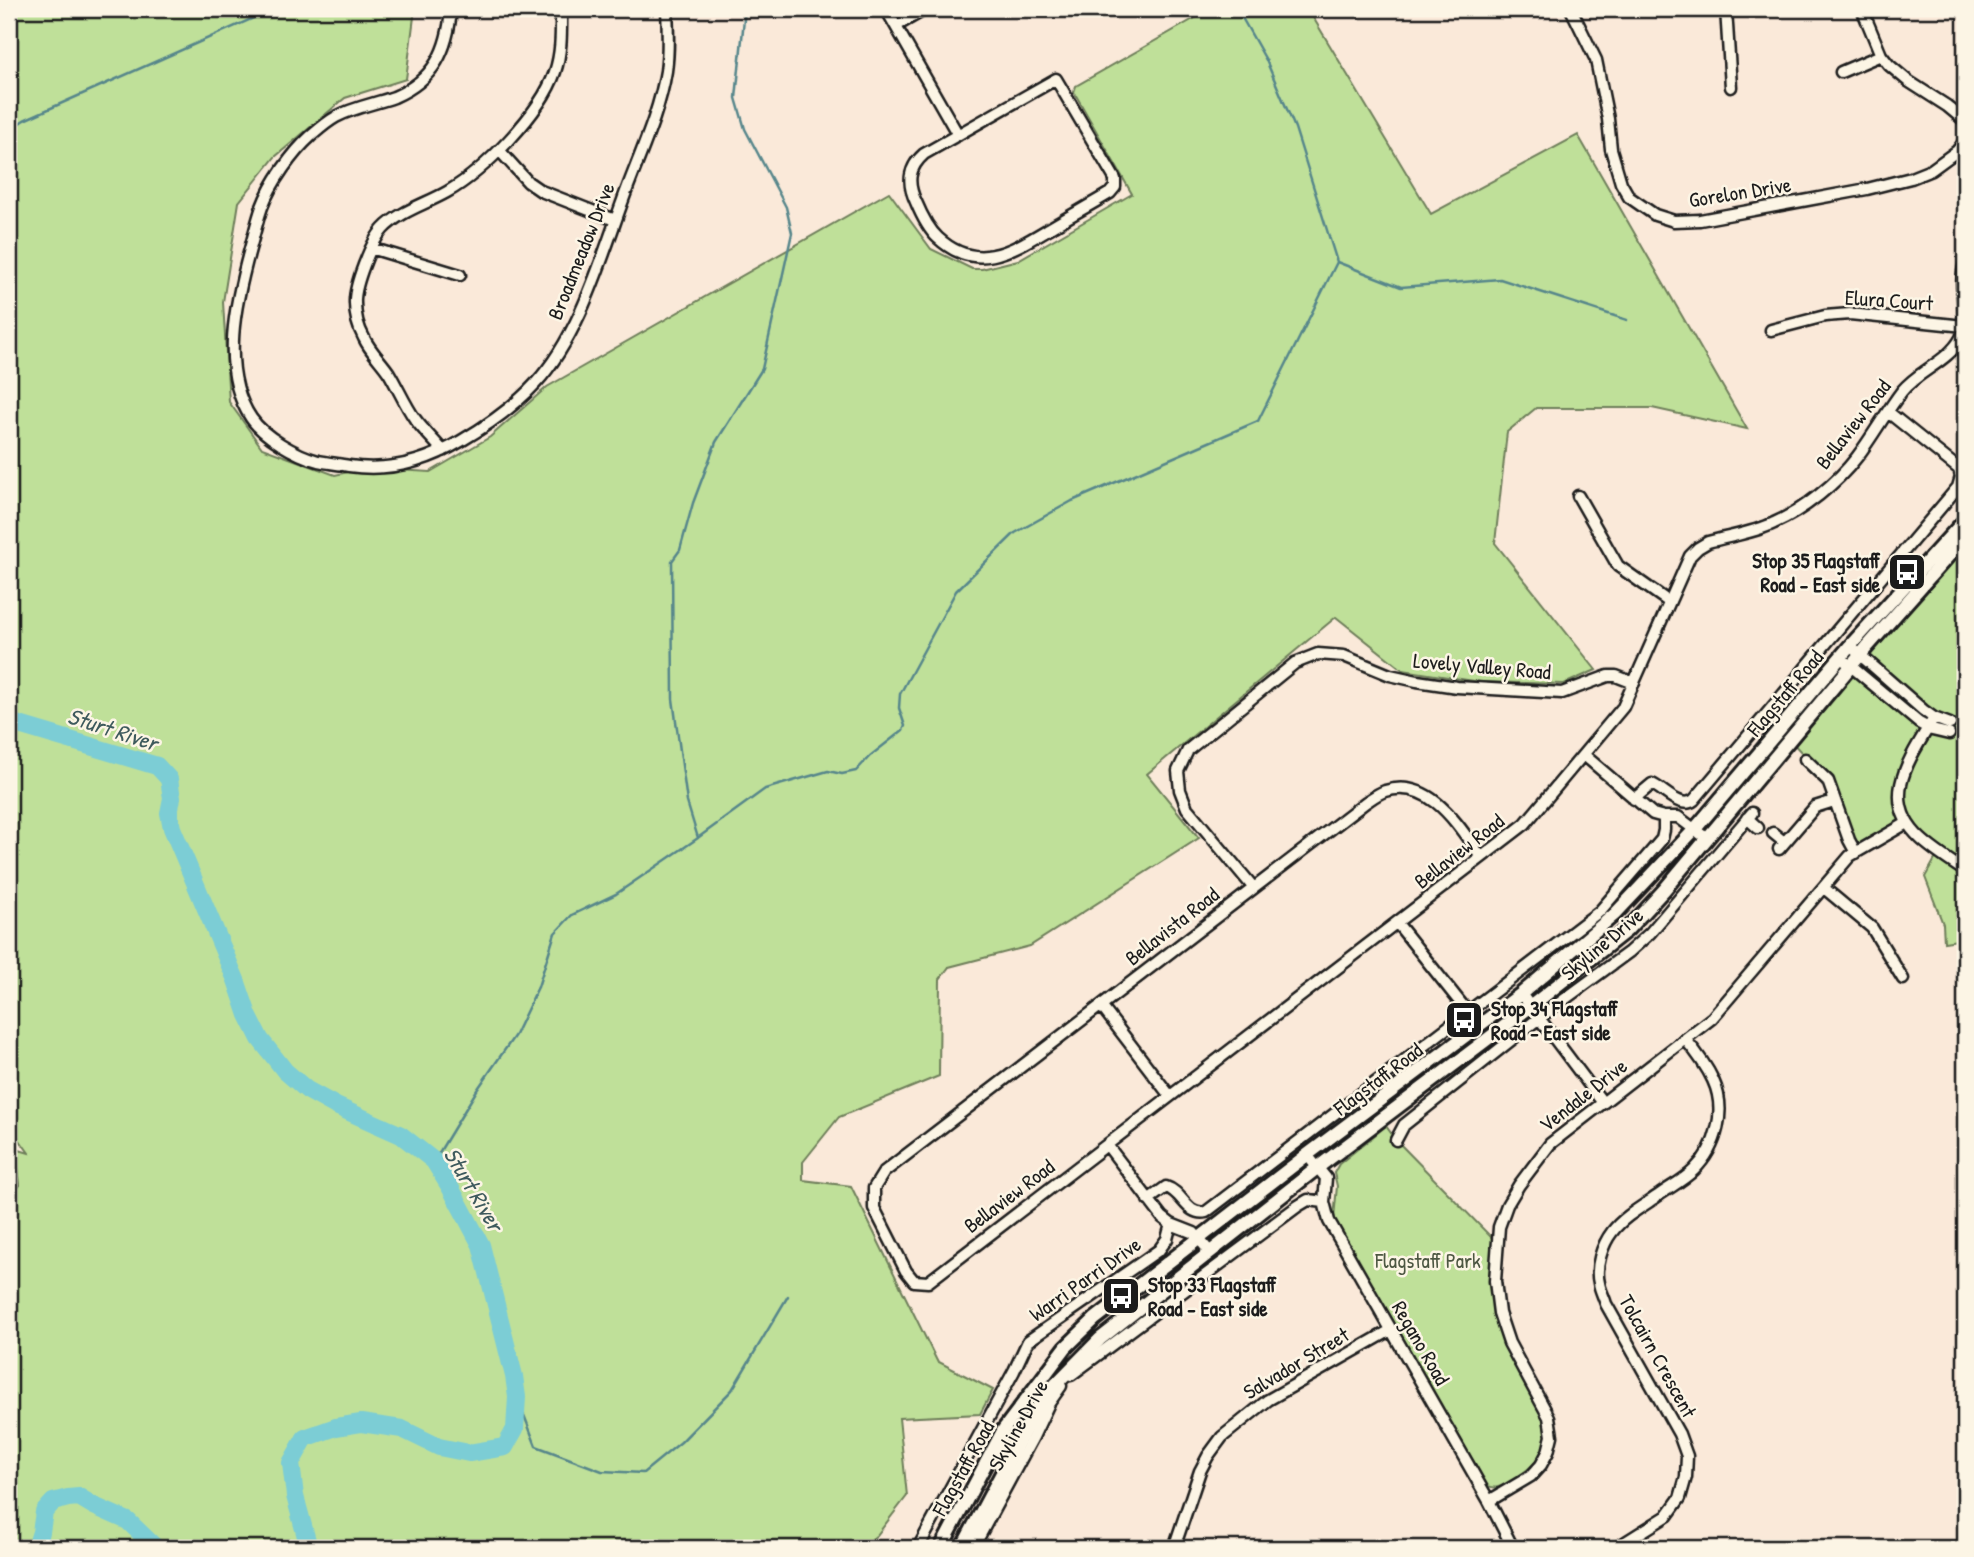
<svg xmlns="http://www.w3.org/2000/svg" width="1974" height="1557" font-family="'Patrick Hand',sans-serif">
  <rect width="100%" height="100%" fill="#fae9d9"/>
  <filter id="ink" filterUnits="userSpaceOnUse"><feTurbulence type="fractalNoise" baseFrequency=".0143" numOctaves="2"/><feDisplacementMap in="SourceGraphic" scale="14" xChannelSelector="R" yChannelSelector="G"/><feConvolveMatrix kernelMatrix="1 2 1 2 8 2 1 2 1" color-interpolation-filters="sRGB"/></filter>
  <g filter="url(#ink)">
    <!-- green -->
    <path fill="#bfe099" stroke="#6e7e5a" stroke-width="2" d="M9,9h406l-9,70 -61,19 -70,59 -36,45 -16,100 6,100 33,46 73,27 31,-7 64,4 60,-35 57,-50 342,-195 42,57 41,20h10l36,-9 114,-66 -58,-102 2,-6 135,-77h97l123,205 147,-79 169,294 -95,-21h-116l-29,24 -12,111 101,127 -32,14 -84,-2 -77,-12 -67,-53 -189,157 52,64 -169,108 -81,21 -9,12 -1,97 -100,41 -36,45v18l48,6 86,175 56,29 -13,24 -81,4 8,78 -30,39 -16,13h-852v-348l11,-15 -4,-35 -7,-3 20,6 -20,-28z
      M1965,537v334l-58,-47 -51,29 -28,-72 -39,-42z
      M1938,854l27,19v66l-21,3 -1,-18 -18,-47z
      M1386,1126l10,14 97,99c-7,51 1,88 26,134 10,18 24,37 27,58 2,24 -16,38 -34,50 -11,6 -18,10 -29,2l-149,-265 3,-32 -3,-13 5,-9z"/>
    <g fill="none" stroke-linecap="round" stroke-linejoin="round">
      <!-- stream -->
      <path stroke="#56868b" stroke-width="2.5" d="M9,130l15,-10 250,-111
        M1337,262l64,25 99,-8 127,41
        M699,837l66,-48 63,-18 14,3 14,-3 14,-15 33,-26 2,-4 -6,-18 1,-14 56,-103 59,-58 57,-32 186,-80 79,-159 -42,-134 -29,-68 -29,-51
        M434,1161l43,-71 38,-55 23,-48 17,-54 17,-18 44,-21 82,-56 -11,-36 -14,-103 -1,-138 8,-11 13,-47 23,-61 46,-73 30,-136 -6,-26 -41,-78 -9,-31 9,-89
        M517,1397l19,49 66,25 41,2 38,-31 51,-52 56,-94"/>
      <!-- river -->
      <path stroke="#7ccdd5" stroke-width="18" d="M9,722l148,44 12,13 3,19 -3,15 3,15 64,152 12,35 12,24 25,32 22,19 29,16 65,29 33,26 16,26 31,58 33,131 3,21 -2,32 -10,18 -36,6 -30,-6 -37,-18 -41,-6 -25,4 -31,11 -14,25 4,33 14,52
        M36,1548l5,-16 3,-20 9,-10 15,-4 11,-1 15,9 34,15 28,27"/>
      <defs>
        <path id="street" d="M451,9c-3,41 -17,71 -57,88 -19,7 -40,10 -58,20 -9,5 -18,13 -25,19 -19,17 -40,47 -49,71 -5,14 -8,28 -12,42 -14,51 -31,121 1,169 13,19 45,37 67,43 10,2 21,3 31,5 40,6 77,-4 112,-25 27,-16 53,-34 74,-57 44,-47 66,-124 88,-184 15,-42 36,-85 43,-129 3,-21 2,-41 1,-62
          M886,9l72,126
          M1571,9l25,51 12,59 3,30 10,34 8,14 26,18 19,6 26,-1 167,-31 44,-11 20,-8 26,-19 8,-10
          M1726,9l5,78
          M1862,9l19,46 8,10 19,16 39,25 18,15
          M896,26l30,-17
          M1841,72l40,-17
          M1056,79l59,100v8l-5,6c-20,12 -40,23 -60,35 -37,22 -73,46 -112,10 -10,-9 -17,-24 -22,-36 -9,-19 -8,-34 8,-48z
          M500,151l28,31 13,9 74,29
          M371,248l89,27
          M1771,330l54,-14 25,-2 114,12
          M443,451c-9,-11 -20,-21 -28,-32 -10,-14 -17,-31 -26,-46 -8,-12 -19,-22 -25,-35 -6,-11 -9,-23 -9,-35 -1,-17 16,-61 28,-74 17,-18 43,-25 64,-37 37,-21 94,-79 108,-120 7,-21 6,-41 6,-63
          M1578,496l40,70 51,36
          M1850,646l73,64 11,8 16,6
          M1840,657l79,66 13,7 17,4
          M1934,718c-24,40 -56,82 -13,121 13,12 29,22 44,32
          M1584,755l69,59 11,3h14l28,21
          M1805,759l23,22 21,59 7,13
          M1634,799l18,-15c13,6 29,26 42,16l264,-313 3,-10 -2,-8 -71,-57
          M1747,818l11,10
          M1773,833l11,9
          M1779,849l36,-42 19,-6
          M1481,857c-22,-30 -50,-80 -96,-66 -6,2 -13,7 -19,11l-482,370 -10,16v20l32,63 8,10 14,1 597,-458 98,-117 67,-151 8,-8 10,-6c21,-6 46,-9 66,-19 30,-13 63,-40 83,-66 16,-21 29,-45 45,-66 17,-21 46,-29 59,-53 9,-19 -4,-51 4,-74
          M1253,887l-66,-79 -7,-18 -2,-19 10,-21 107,-87 23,-9 26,2 46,19 27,6 40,6 105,6 46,-17h8l18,7
          M1824,888l48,40 31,51
          M1397,923l70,88
          M1521,994l82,109
          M1101,1006l69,90
          M1396,1140l8,-15 135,-107 90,-66 21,-19 102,-120
          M1107,1145l55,72 9,7 23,9 16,19
          M1307,1155l19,23 -2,24 5,19 160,280 24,47
          M1148,1200l18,-13c17,5 20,29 40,25l394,-301 62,-72 2,-9v-13
          M1071,1375l227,-169 10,-6 16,2
          M1489,1501l42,-25 10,-11 7,-13 4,-16 -3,-19 -40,-74 -10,-30 -4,-32 4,-54 8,-22 12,-20 31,-41 162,-126 138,-162 57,-33
          M918,1548l96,-177 14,-30 131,-91 8,-11 4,-15
          M973,1548l60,-111 16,-34 12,-17
          M1174,1548l26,-77 8,-15 14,-19 46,-37 123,-70
          M1616,1548l51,-32 13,-18 6,-21 1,-21 -8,-22 -73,-130c-2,-7 -6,-14 -7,-21 -4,-16 3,-38 13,-51 11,-15 31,-26 47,-37 11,-8 25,-15 35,-25 23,-23 33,-60 19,-90 -7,-15 -17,-28 -27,-40"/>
        <path id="secondary" d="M941,1548l63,-119 62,-82 29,-28 212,-164 214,-161 94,-80 80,-85 155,-183 115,-126
          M962,1548l73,-137 17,-23 48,-49 217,-171 213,-161 97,-77 37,-40 203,-243 98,-110"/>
      </defs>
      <!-- street casing -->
      <use href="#street" stroke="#1c1c1c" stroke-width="15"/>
      <!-- secondary casing -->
      <use href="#secondary" stroke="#1c1c1c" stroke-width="18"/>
      <!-- street -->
      <use href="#street" stroke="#fcf5e5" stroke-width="10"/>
      <!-- secondary -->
      <use href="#secondary" stroke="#fcf5e5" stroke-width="12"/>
    </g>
  </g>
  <!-- icons -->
  <defs>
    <symbol id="bus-square" viewBox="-11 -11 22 22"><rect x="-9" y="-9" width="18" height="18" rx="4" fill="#1c1c1c" stroke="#fcf5e5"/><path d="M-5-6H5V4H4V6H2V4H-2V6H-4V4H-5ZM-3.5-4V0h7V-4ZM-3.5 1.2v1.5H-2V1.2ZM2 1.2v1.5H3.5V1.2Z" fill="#fff"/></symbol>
  </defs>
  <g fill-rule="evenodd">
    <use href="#bus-square" x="1885" y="550" width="44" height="44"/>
    <use href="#bus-square" x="1442" y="998" width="44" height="44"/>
    <use href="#bus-square" x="1099" y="1274" width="44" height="44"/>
  </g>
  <g text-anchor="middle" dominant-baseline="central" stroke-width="5" stroke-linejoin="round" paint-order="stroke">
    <!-- street labels -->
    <g font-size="21" fill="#1c1c1c" stroke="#fcf5e5">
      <text transform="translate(1740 192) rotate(-9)">Gorelon Drive</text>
      <text transform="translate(581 251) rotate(-68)">Broadmeadow Drive</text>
      <text transform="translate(1889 300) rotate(4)">Elura Court</text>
      <text transform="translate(1853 424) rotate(-52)">Bellaview Road</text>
      <text transform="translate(1482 666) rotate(5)">Lovely Valley Road</text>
      <text transform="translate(1785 693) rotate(-50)">Flagstaff Road</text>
      <text transform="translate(1459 851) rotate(-38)">Bellaview Road</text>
      <text transform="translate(1172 926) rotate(-38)">Bellavista Road</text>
      <text transform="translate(1602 944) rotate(-40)">Skyline Drive</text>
      <text transform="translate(1378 1079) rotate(-37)">Flagstaff Road</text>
      <text transform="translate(1583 1095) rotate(-38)">Vendale Drive</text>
      <text transform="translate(1009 1196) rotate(-37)">Bellaview Road</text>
      <text transform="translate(1085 1279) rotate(-35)">Warri Parri Drive</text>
      <text transform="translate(1421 1343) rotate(60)">Regano Road</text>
      <text transform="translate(1658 1356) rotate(61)">Tolcairn Crescent</text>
      <text transform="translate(1296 1363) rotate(-31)">Salvador Street</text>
      <text transform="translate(1018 1425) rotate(-61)">Skyline Drive</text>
      <text transform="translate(963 1468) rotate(-61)">Flagstaff Road</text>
    </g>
    <!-- poi labels -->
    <g font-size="21" font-weight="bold" fill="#1c1c1c" stroke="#fcf5e5" text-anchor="start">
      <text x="1880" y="560" text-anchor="end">Stop 35 Flagstaff<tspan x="1880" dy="24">Road - East side</tspan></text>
      <text x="1491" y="1008">Stop 34 Flagstaff<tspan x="1491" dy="24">Road - East side</tspan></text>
      <text x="1148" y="1284">Stop 33 Flagstaff<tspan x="1148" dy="24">Road - East side</tspan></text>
    </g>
    <!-- park labels -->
    <g font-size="21" fill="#4d5742" stroke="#fcf5e5">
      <text x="1428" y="1260">Flagstaff Park</text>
    </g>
    <!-- water labels -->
    <g font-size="23" font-style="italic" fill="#3e5a5d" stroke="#fcf5e5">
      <text transform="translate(113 729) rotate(18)">Sturt River</text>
      <text transform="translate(474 1189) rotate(59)">Sturt River</text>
    </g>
  </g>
  <!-- margin -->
  <rect width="1974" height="1557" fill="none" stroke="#fcf5e5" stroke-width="35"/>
  <rect x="18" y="18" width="1939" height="1522" fill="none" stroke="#1c1c1c" stroke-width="2.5" filter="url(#ink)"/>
</svg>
